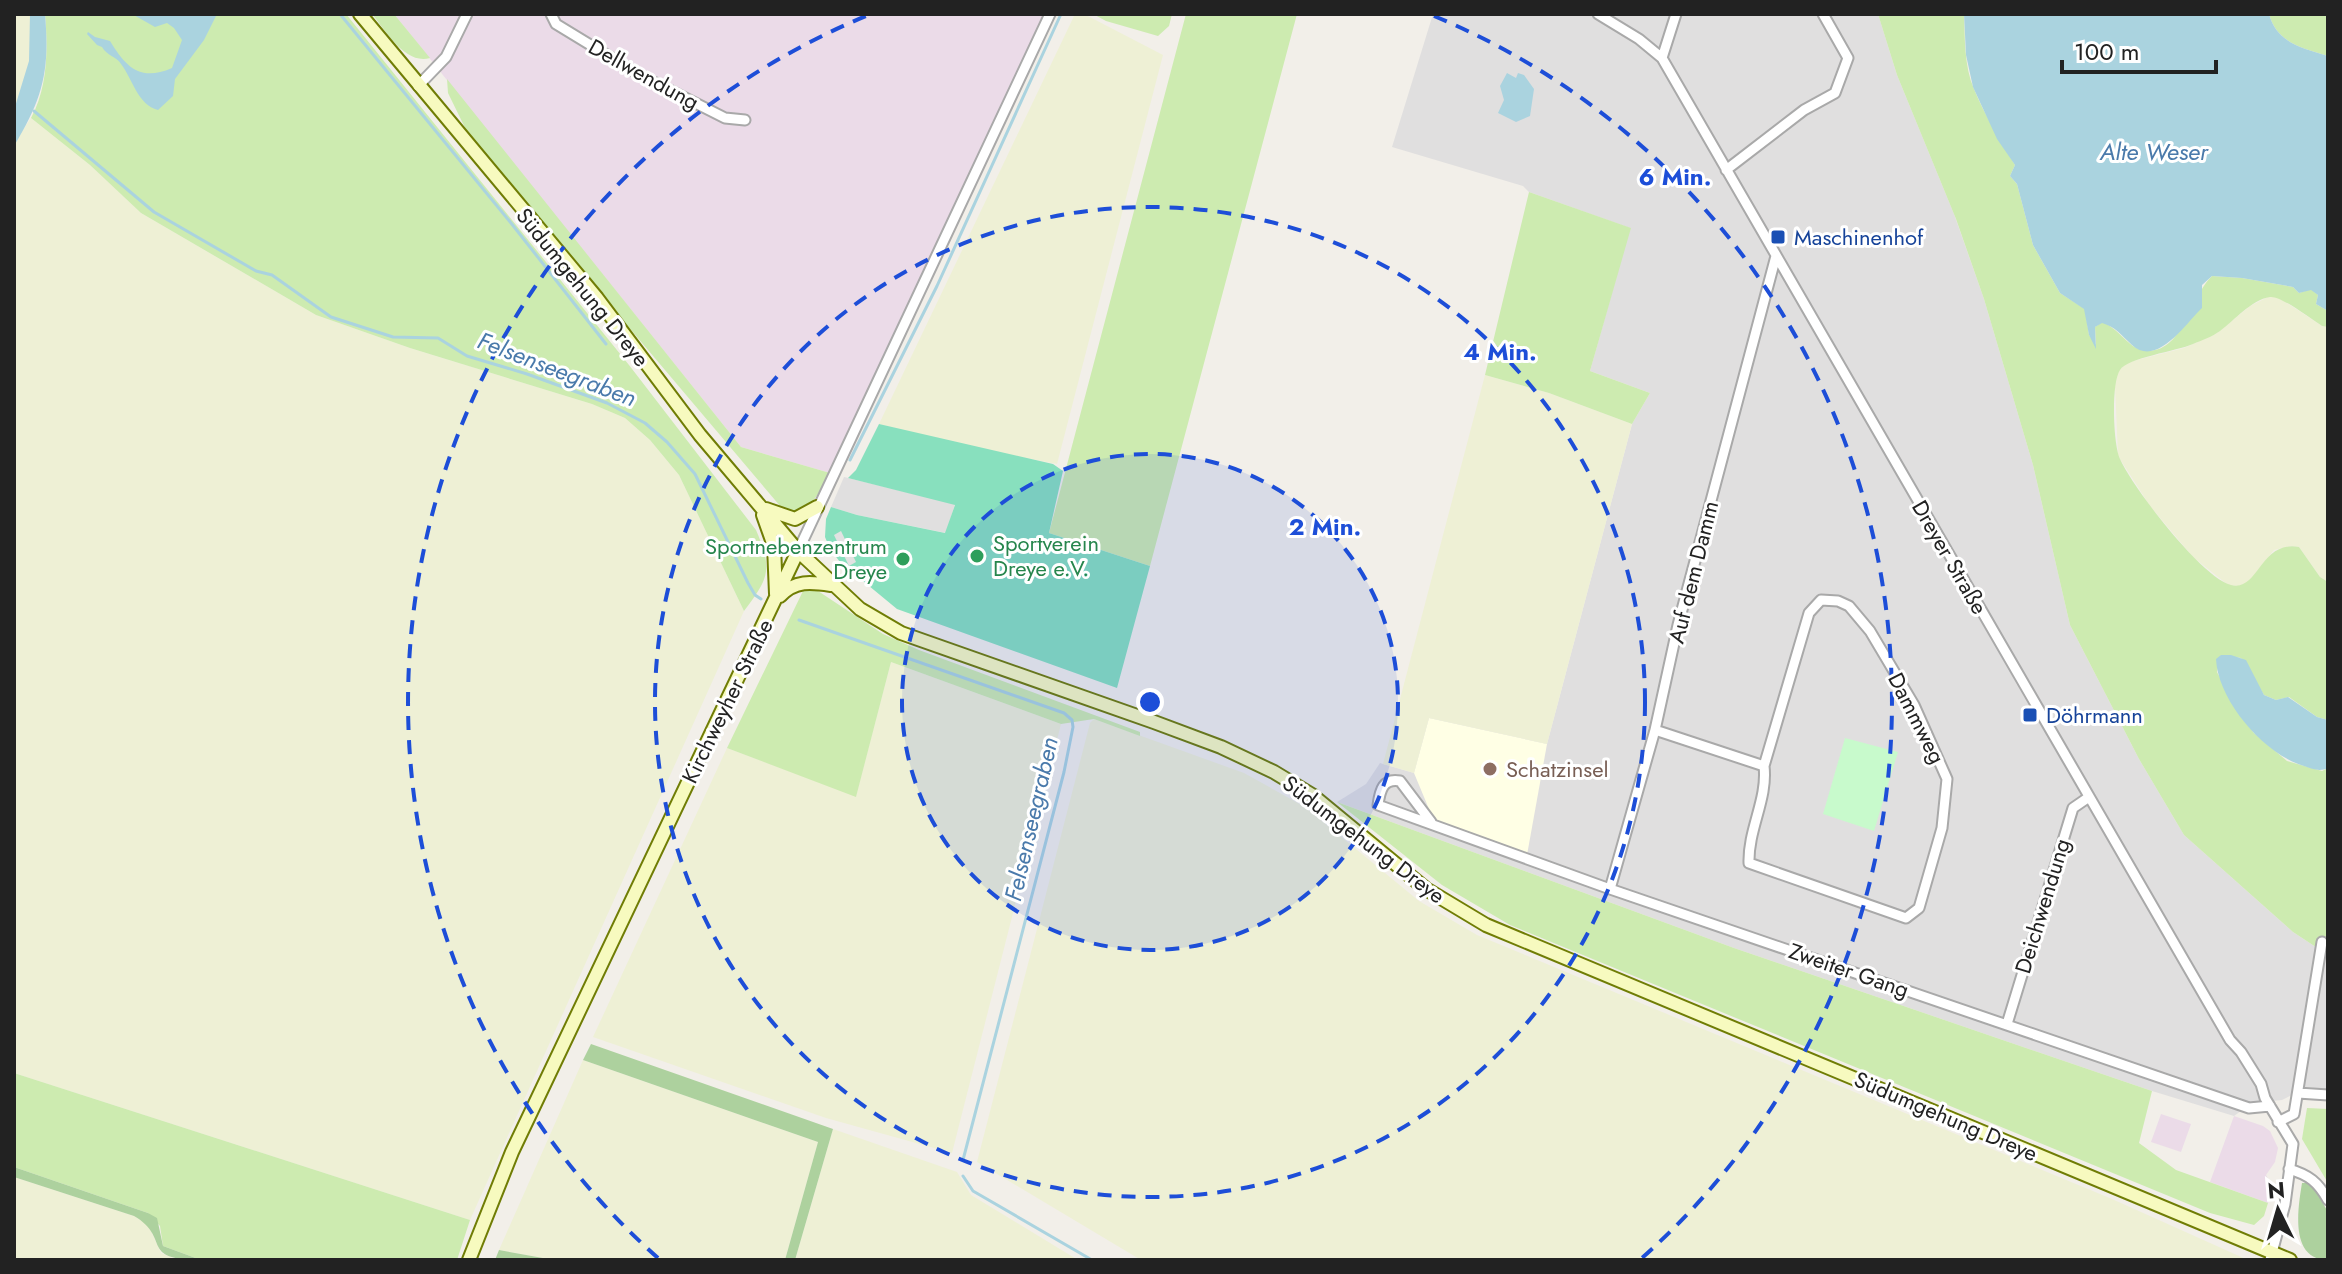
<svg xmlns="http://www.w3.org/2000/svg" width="2342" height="1274" font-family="Jost,sans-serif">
  <rect width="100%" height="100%" fill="#f2efe9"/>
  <!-- residential -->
  <path fill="#e0dfdf" d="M1433,14h445l19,61 57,139 30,85 49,166 37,160 69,134 45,76 109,97 35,23v135l-21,-3 -25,13 -30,3 -18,13 -82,-25 -418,-143 -397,-146 29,-18 14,-21 34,10 15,-55 118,26 85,-320 18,-31 -60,-22 40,-143 -101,-36 -6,-6 -131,-39z
    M844,477l111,27 -9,29 -89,-18 -26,-8z"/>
  <!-- industrial -->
  <path fill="#ebdbe8" d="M394,14h653l-217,459 -89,-26z
    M2161,1114l30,10 -10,28 -30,-10z
    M2234,1116l29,10 7,5 8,17 -3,14 -9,13 4,7 -2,21 -58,-21z"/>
  <!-- education -->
  <path fill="#ffffe5" d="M1429,718l118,26 -20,111 -93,-34 -20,-48z"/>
  <!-- farmland -->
  <path fill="#eef0d5" d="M14,14h16l1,25 -1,22 -16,49z
    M1075,14h9l79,41 -106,409 -89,-17 -89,-23z
    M31,118l59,47 51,48 175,102 94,33 182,56 33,14 25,22 29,35 65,136 -274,609 -456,-147v-930z
    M2268,297h10l44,29 6,1v255l-8,-5 -21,-30 -8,-1 -17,4 -26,33 -10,3 -10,-1 -35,-28 -43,-51 -32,-50 -3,-71 3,-13 7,-9 59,-15 33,-15 33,-27z
    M1485,375l64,18 83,31 -85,320 -118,-26 -15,55 -31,-9z
    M891,662l170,62 -109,429 -126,-35 -233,-81 134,-289 129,48z
    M1094,719l150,54 61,34 114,94 58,34 635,264 136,61h-1107l-164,-98 113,-439z
    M583,1060l235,82 -33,118h-231l-55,-10z
    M833,1129l124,43 14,23 107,65h-283z
    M14,1177l120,39 14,8 13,29 17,7h-164z"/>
  <!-- grass -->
  <path fill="#cdebb0" d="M45,14h301l283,351 127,165c17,40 13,48 -12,81l-65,-136 -29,-35 -25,-22 -33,-14 -182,-56 -94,-33 -175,-102 -51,-48 -59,-47c17,-31 17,-70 14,-104z
    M372,14h22l36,44c-25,7 -44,-27 -58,-44z
    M1093,14h79l-3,12 -11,10 -52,-15z
    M1186,14h111l-147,552 -101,-33z
    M1878,14h86c1,24 0,52 10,75 11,27 26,51 41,76l-5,11 7,8 16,61 27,48 25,16 4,26 7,10 -1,-18 7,-5c17,6 26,26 41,28 40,7 47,-54 69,-74l30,2 51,9 6,6 12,-4 7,6 -2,9 12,7v16l-6,-1c-11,-7 -42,-31 -52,-29 -19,3 -35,23 -50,34 -8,6 -18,9 -27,13 -16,7 -66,14 -73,26 -9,13 -7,74 0,89 13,29 82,119 111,126 28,7 29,-45 68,-38l21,30 8,5v138l-11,-3 -28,-20 -13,3 -12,-5 -23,-37 -20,-3 -4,17 22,42 15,19 33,28 35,10 6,-3v187l-35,-23 -109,-97 -45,-76 -69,-134 -37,-160 -49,-166 -28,-80 -59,-144z
    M2269,14h59v42c-26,-8 -51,-13 -59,-42z
    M447,79l294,368 89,26c-11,19 -19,41 -44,40l-314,-371 -24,-49z
    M1529,192l102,36 -41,143 60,22 -18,31 -83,-31 -64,-18z
    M808,589h7l68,45 36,16 221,82v4l-46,-17 -33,5 -170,-62 -35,135 -129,-49 76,-157z
    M1337,802l397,146 418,143 -13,52 37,27 92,33 -4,13 -10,9 -44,-12 -700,-288 -68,-40z
    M14,1073l456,147 -13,40h-256l-38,-14 -3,-20 -12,-13 -134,-46z
    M2307,1108l21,1v74l-26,-44z"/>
  <!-- forest -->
  <path fill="#add19e" d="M591,1044l242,85 -38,131h-10l33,-118 -235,-82z
    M14,1167l134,46 9,5 6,28 38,14c-63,0 -29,-22 -67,-44l-120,-39z
    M2302,1183h9l17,29v48c-39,0 -30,-52 -26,-77z
    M499,1250l55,10h-59z"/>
  <!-- park -->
  <path fill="#c8facc" d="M1845,738l53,14 -24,79 -51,-17z"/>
  <!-- pitch -->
  <path fill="#88e0be" d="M879,424l174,40 10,7 -14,62 101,33 -33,122 -220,-79 -57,-47 -10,-13 -5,-12 1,-18 5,-12 26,8 88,18 10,-28 -107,-27 8,-8z"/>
  <!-- parking -->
  <path fill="#e2e2e2" d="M841,531l15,31 -7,4 -15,-31z"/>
  <!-- water -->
  <path fill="#aad3df" d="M30,14h15c5,57 -2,84 -31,132v-36l15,-49z
    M132,14h85l-13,26 -29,39 -2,17 -15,14c-20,-5 -25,-30 -37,-46 -5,-8 -14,-8 -19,-17l-5,-2 -10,-11 1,-2 7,5 15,4c16,26 30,41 62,27l10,-28 -8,-12 -7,-5 -12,4z
    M1964,14h305c8,29 33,34 59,42v255l-12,-7 2,-9 -7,-5 -12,3 -6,-6 -51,-9 -30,-2 -10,9v23c-16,15 -45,60 -70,37 -11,-10 -16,-18 -30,-22l-7,4 1,22 -7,-14 -5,-26 -24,-16 -27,-48 -16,-61 -7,-8 5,-11 -18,-26 -24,-52 -7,-32z
    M1507,73l9,5 2,-5 6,2 10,14 -4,27 -14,6 -18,-9 6,-13 -4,-14z
    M2221,655h10l15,5 18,35 12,5 12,-3 29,20 11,3v48c-9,4 -15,1 -24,-2 -40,-12 -86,-65 -88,-107z"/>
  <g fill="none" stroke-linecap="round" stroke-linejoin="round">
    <!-- stream -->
    <path stroke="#aad3df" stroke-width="3" d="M340,14l171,209 95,121
      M34,111l120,101 102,59 16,4 59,42 62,20 45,1 29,18 60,18 80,29 38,20 22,19 28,32 53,109 7,12 6,4
      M850,460l87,-174 124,-272
      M799,620l265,93 8,7 1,7 -9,45 -101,388
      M963,1176l10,15 119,69"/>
    <defs>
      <path id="street" d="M551,14l5,10 82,50 87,44 20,2
        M1598,14l41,25 23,19 568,982 11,12 20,32 4,14 28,46 -8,60 -15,56
        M1662,58l14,-44
        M418,86l28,-29 21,-43
        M1726,170l78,-60 31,-17 13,-35 -25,-44
        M798,551l252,-537
        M1655,730l109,36 45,-153 12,-13 17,1 11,5 21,25 44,74 33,74 -5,49 -23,80 -13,10 -157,-55c-1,-34 19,-64 15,-97
        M1431,822l-31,-41c-17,-3 -20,9 -22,24l232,84 639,219 21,-2
        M1610,889l45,-159 23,-105 98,-369
        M2007,1024l66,-216 16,-11
        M2298,1093l30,2
        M2278,1122l16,-8 28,-172
        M2289,1169c20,6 29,13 39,31"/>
      <path id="secondary" d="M360,14l237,284 103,137 98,116 62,58 41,24 253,89 67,25 53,25 38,23 114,94 60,36 804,335
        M766,509l29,10 22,-12
        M763,515l11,31 2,48
        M780,596c15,-16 31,-14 51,-11
        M469,1260l43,-108 286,-601"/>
    </defs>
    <!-- street casing -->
    <use href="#street" stroke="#a9a9a9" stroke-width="13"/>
    <!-- secondary casing -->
    <use href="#secondary" stroke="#707d05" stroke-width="16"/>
    <!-- street -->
    <use href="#street" stroke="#fff" stroke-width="9"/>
    <!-- secondary -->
    <use href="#secondary" stroke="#f7fabf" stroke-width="12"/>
  </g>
  <!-- distance rings -->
  <circle cx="1150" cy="702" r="248" fill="#1d4ed8" fill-opacity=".12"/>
  <g fill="none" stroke="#1d4ed8" stroke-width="4" stroke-dasharray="14 10">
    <circle cx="1150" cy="702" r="248"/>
    <circle cx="1150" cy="702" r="495"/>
    <path d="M658 1258A743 743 0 0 1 866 16M1434 16A743 743 0 0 1 1642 1258"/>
  </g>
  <!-- markers -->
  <g fill="#1a4fb4" stroke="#fff" stroke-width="3">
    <rect x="1770" y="229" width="16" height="16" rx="4"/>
    <rect x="2022" y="707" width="16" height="16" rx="4"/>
  </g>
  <g fill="#2e9e5b" stroke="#fff" stroke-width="3">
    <circle cx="977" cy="556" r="8"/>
    <circle cx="903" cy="559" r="8"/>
  </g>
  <circle fill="#8d6e63" stroke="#fff" stroke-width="3" cx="1490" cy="769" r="8"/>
  <g text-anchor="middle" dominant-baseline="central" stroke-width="6" stroke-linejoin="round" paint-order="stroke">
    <!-- street labels -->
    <g font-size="22" fill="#222" stroke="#fff">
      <text transform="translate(644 74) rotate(29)">Dellwendung</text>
      <text transform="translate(583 287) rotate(51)">Südumgehung Dreye</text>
      <text transform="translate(1950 557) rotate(60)">Dreyer Straße</text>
      <text transform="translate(1693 572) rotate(-76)">Auf dem Damm</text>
      <text transform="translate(727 701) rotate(-64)">Kirchweyher Straße</text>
      <text transform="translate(1917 718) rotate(63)">Dammweg</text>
      <text transform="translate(1364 839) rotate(37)">Südumgehung Dreye</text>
      <text transform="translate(2042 906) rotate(-73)">Deichwendung</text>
      <text transform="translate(1849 970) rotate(19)">Zweiter Gang</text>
      <text transform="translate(1946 1116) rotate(23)">Südumgehung Dreye</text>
    </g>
    <!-- transit labels -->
    <g font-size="22" fill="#164399" stroke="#fff" text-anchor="start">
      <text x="1794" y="237">Maschinenhof</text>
      <text x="2046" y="715">Döhrmann</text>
    </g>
    <!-- leisure labels -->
    <g font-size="22" fill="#27864d" stroke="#fff" text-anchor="start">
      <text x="993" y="543">Sportverein<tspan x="993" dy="25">Dreye e.V.</tspan></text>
      <text x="887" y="546" text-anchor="end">Sportnebenzentrum<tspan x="887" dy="25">Dreye</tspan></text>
    </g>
    <!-- education labels -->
    <g font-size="22" fill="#785e54" stroke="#fff" text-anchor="start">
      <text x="1506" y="769">Schatzinsel</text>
    </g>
    <!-- water labels -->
    <g font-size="24" font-style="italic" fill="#4a7aab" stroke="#fff">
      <text x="2154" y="151">Alte Weser</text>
      <text transform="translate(557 369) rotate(21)">Felsenseegraben</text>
      <text transform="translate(1031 819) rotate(-77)">Felsenseegraben</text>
    </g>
  </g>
  <circle cx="1150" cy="702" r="12" fill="#1d4ed8" stroke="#fff" stroke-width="4"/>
  <g font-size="24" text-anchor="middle" font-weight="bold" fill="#1d4ed8" stroke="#fff" stroke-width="6" stroke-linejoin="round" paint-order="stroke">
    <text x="1675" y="185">6 Min.</text>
    <text x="1500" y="360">4 Min.</text>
    <text x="1325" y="535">2 Min.</text>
  </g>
  <!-- border -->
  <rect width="2342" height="1274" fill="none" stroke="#222222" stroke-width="32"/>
  <!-- north arrow -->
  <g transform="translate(2278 1210) rotate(355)" stroke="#ffffff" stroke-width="6" paint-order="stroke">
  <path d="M0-6L14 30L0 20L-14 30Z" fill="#222222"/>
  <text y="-12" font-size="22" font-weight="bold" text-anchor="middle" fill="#222222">N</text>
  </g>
  <!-- scale -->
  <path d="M2062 60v12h154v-12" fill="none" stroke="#222222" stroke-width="4"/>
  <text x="2074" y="60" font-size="24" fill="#222222" stroke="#ffffff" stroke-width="6" paint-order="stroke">100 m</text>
</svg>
